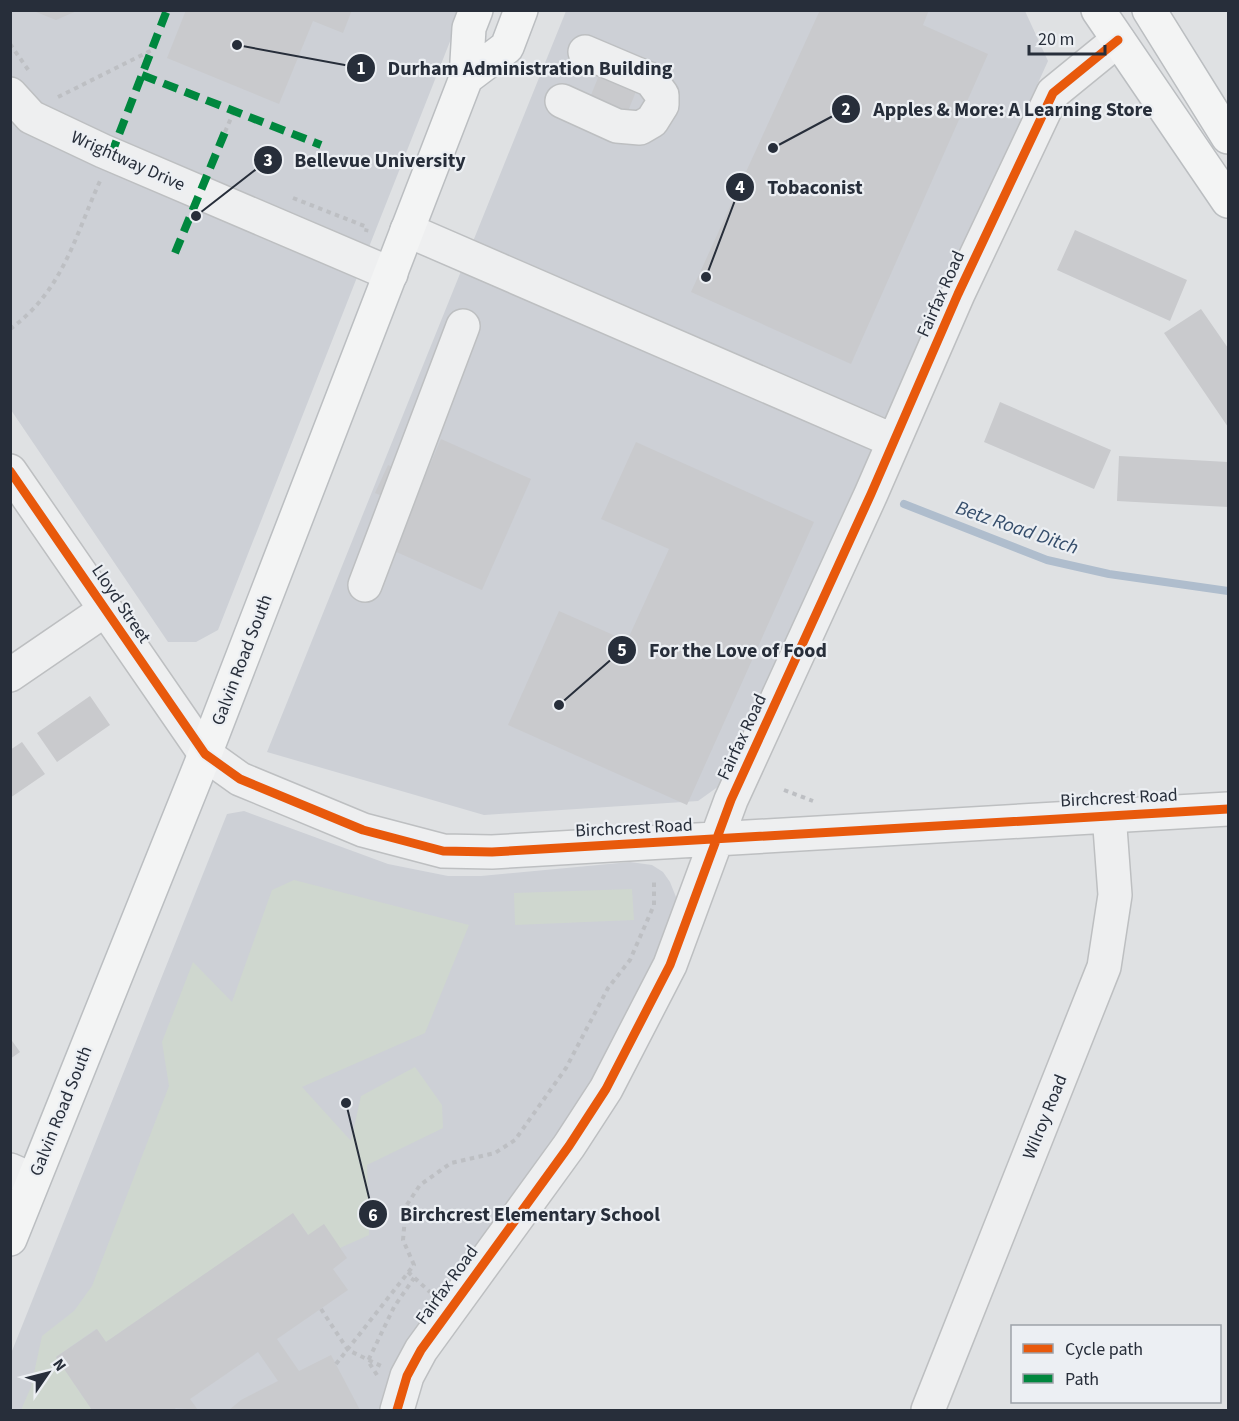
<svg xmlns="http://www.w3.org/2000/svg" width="1239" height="1421" font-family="'Source Sans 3',sans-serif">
  <rect width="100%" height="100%" fill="#dfe1e3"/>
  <!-- built -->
  <path fill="#cdd0d6" d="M10,11h452l-244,619 -22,12h-28l-157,-232z
    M566,11h459l23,50 -329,725 -21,15 -214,14 -217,-63z
    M244,811l144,53 60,12h33l149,-14 22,3 11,7 7,10 6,15 -1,15 -5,19 -78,150 -51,80 -111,149 -49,100h-370l-1,-54 217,-542z"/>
  <!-- green -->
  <path fill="#cfd7cf" d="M294,880l175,45 -44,108 -123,54 49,54 10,-45 54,-29 27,38 1,23 -76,37 2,70 -29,13 -32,-13 -15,-21 -187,128 -10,-13 -40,28 36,53h-71l10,-23 11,-51 32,-25 18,-25 77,-200 -7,-44 31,-80 39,40 40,-112z
    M632,889l2,31 -119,5 -1,-32z"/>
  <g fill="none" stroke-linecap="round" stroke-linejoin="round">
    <!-- stream -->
    <path stroke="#afbdcd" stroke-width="8" d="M904,504l143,56 62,14 119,17"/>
  </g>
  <!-- building -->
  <path fill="#c9cacd" d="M31,10h48l-23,10z
    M186,10h166l-9,23 -30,-12 -34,83 -112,-46z
    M820,10h109l-6,15 65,29 -137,310 -160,-72z
    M602,68l37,16 -13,32 -37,-16z
    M1075,230l112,50 -17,41 -113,-51z
    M1201,309l27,39v79l-64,-94z
    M1000,402l111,48 -17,39 -110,-47z
    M441,439l90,40 -49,111 -90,-40 19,-42 -36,-15 13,-28 35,16z
    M636,442l178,80 -127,283 -179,-80 51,-114 68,30 42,-92 -68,-30z
    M1119,456l109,6v45l-111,-6z
    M90,696l20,29 -53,37 -20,-29z
    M22,742l23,32 -35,24v-48z
    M10,1038l10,14 -10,7z
    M293,1213l15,22 16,-11 23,34 -14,11 15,21 -71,49 22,32 32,-16 29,55h-131l12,-10 37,-19 -20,-29 -68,47 8,11 -22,-2 -3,2h-81l-36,-53 41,-28 9,13z"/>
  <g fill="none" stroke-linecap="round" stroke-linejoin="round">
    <defs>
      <path id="minor" d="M10,94l21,23 72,34 288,123
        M562,101l55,25 23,2 12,-7 10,-16v-10l-11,-15 -66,-28
        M407,230l487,211
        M10,471l195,283 35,25 123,51 80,21 49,1 736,-43
        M365,585l98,-259
        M10,675l95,-65
        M10,1170l23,10
        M397,1410l10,-34 14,-26 148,-204 37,-57 64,-124 61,-165 140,-306 87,-200 95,-201 65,-53
        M928,1410l176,-443 11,-72 -6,-81"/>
      <path id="major" d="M1098,10l130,191
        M1149,10l79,127
        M466,78l41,-31 14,-37
        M10,1239l195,-485 261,-676 3,-50 7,-18"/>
    </defs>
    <!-- minor casing -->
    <use href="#minor" stroke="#bdbfc1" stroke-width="36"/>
    <!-- major casing -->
    <use href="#major" stroke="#bbbec1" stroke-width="36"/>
    <!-- path -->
    <path stroke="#bdbfc3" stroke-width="4" stroke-dasharray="4.5 4.5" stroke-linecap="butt" d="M10,44l19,27
      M58,97l94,-47
      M225,132l9,-21
      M293,198l74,29 -1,5
      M10,329c53,-38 65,-93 90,-148
      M784,790l29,11
      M408,1272l22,20
      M321,1309l27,41 33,16
      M336,1364l78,-99 -11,-25 3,-34 14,-21 31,-22 44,-10 20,-13 51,-72 42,-80 22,-28 24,-55v-25
      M377,1375l-9,-14 26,-54 20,-29"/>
    <!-- minor -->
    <use href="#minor" stroke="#eeeff0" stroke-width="33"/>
    <!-- major -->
    <use href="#major" stroke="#f3f4f4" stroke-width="33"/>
    <!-- quiet -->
    <path stroke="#00873e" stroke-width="8" stroke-dasharray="15 8" stroke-linecap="butt" d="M142,75l179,70
      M111,155l56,-145
      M175,253l50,-121"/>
    <defs>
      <path id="cycleway" d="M10,471l195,283 35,25 123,51 80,21 49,1 736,-43
        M397,1410l10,-34 14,-26 148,-204 37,-57 64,-124 61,-165 140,-306 87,-200 95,-201 65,-53"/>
    </defs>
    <!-- cycleway casing -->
    <use href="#cycleway" stroke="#eceff3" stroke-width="13"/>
    <!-- cycleway -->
    <use href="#cycleway" stroke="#e8590c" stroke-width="9"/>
  </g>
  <g text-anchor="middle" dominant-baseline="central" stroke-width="4.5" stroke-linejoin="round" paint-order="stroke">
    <!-- street labels -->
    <g font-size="18" fill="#272e3a" stroke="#eceff3">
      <text transform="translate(128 161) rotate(24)">Wrightway Drive</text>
      <text transform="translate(941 294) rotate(-66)">Fairfax Road</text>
      <text transform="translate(121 604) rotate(56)">Lloyd Street</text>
      <text transform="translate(242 660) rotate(-69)">Galvin Road South</text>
      <text transform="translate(742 737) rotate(-65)">Fairfax Road</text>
      <text transform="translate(1119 798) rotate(-3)">Birchcrest Road</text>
      <text transform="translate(634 828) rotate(-3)">Birchcrest Road</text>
      <text transform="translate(61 1111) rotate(-68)">Galvin Road South</text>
      <text transform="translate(1045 1117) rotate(-68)">Wilroy Road</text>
      <text transform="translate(447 1285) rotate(-54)">Fairfax Road</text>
    </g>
    <!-- water labels -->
    <g font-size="20" font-style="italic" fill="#354d6b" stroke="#eceff3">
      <text transform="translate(1017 528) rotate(19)">Betz Road Ditch</text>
    </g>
  </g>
  <!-- callouts -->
  <path fill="none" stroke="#272e3a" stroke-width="2" d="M237 45L361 68M773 148L846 109M196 216L268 160M706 277L740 187M559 705L622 650M346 1103L373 1214"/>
  <g fill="#272e3a" stroke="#eceff3" stroke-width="2">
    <circle cx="237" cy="45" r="6"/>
    <circle cx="773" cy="148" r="6"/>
    <circle cx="196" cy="216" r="6"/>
    <circle cx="706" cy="277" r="6"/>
    <circle cx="559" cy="705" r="6"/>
    <circle cx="346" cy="1103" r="6"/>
    <circle cx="361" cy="68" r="15"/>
    <circle cx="846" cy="109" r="15"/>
    <circle cx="268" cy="160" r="15"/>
    <circle cx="740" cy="187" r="15"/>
    <circle cx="622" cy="650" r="15"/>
    <circle cx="373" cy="1214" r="15"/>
  </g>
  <g font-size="18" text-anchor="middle" font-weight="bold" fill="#fff">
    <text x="361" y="74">1</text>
    <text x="846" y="115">2</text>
    <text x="268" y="166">3</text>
    <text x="740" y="193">4</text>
    <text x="622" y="656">5</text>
    <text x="373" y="1221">6</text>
  </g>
  <g font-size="20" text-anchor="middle" font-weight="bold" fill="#272e3a" stroke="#eceff3" stroke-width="4.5" stroke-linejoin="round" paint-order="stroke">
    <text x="530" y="75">Durham Administration Building</text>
    <text x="1013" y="116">Apples &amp; More: A Learning Store</text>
    <text x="380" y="167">Bellevue University</text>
    <text x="815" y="194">Tobaconist</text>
    <text x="738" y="657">For the Love of Food</text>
    <text x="530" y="1221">Birchcrest Elementary School</text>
  </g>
  <!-- border -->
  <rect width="1239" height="1421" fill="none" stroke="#272e3a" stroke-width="24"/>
  <!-- legend -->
  <rect x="1011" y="1325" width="210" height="78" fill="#eceff3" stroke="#9da2a9" stroke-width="1.5"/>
  <rect x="1023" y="1344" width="30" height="9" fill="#e8590c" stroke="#9da2a9" stroke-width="1.5"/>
  <text x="1065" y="1355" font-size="18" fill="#272e3a">Cycle path</text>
  <rect x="1023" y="1374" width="30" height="9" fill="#00873e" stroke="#9da2a9" stroke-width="1.5"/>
  <text x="1065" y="1385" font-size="18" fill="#272e3a">Path</text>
  <!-- north arrow -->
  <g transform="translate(48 1373) rotate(55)" stroke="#eceff3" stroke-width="4.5" paint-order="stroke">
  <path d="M0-4.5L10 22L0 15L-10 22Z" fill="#272e3a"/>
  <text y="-9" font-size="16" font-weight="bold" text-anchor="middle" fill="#272e3a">N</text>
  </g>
  <!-- scale -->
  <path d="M1029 45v9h76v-9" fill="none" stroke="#272e3a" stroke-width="3"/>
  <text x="1038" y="45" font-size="18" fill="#272e3a" stroke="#eceff3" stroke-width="4.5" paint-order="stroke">20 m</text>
</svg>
